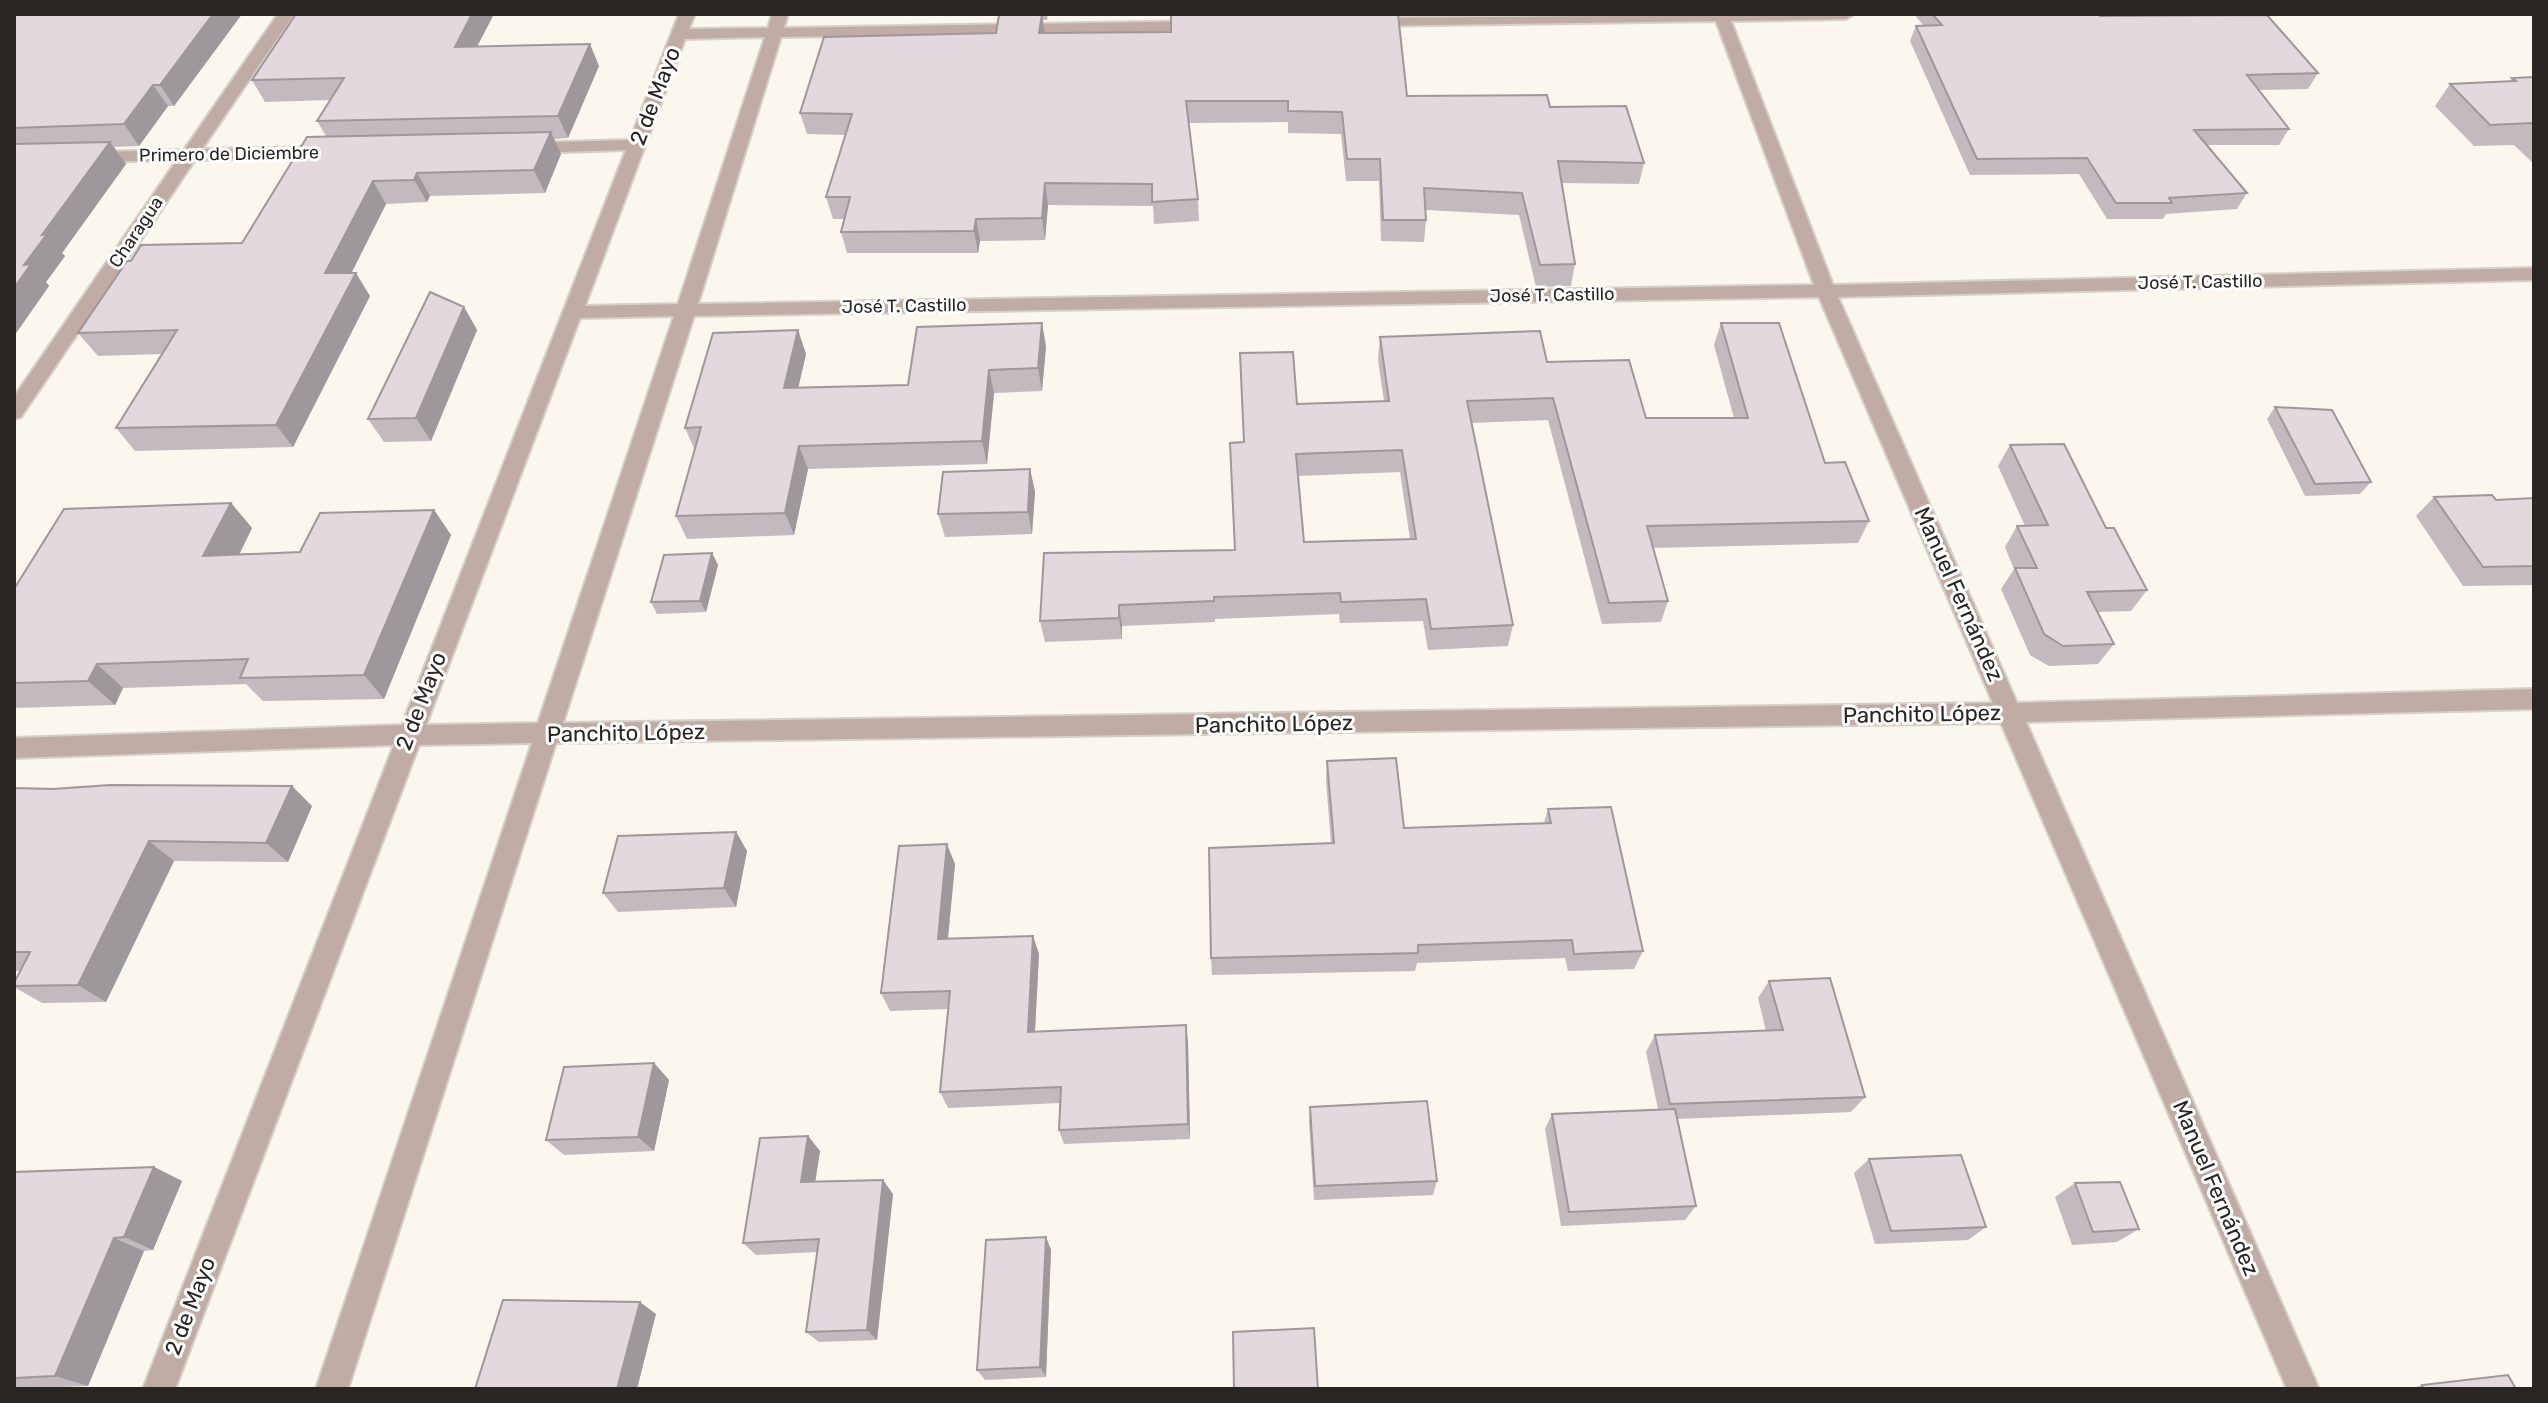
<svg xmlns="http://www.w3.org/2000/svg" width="2548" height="1403" font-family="Rubik,sans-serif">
  <rect width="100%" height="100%" fill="#fbf6ee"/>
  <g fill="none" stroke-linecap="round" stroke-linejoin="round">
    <defs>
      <path id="minor" d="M278,14h16l-92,135 126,-2 9,5 -9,5 -133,3 -174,257 -7,2v-22l163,-237 -89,2 -9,-5 9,-5 96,-2z
        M679,14h16l-6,15 79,-1 4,-14h16l-4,14 420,-7 8,5 -8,5 -423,6 -83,267 1116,-19 -98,-264 -353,5v-6l6,-2 485,-4 -8,5 -115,2 102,264 701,-17v12l-696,17 179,406 517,-14v20l-508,13 293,667h-32l-286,-666 -1445,20 -208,646h-32l216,-646 -113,2 -244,644h-32l251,-644 -380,13v-20l388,-13 224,-575 -98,3 -9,-5 9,-5 102,-3zM765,37l-87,267 -93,2 100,-267zM1819,297l174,406 -1430,20 131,-407zM674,316l-136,407 -112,2 154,-407z"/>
    </defs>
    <!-- minor casing -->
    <use href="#minor" stroke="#d5d0c9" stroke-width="4"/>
    <!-- minor -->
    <use href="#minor" fill="#c0aca4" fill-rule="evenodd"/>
  </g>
  <!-- wall -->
  <path fill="#c2babe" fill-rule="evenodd" d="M14,14h228l-68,92h-6l-29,40 -25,1 12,17 -64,89 3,3 -19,26 3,4 -35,50z
    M494,14l-17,33 122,19 -31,72 -14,1 7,15 -16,39 -115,3 -3,6 -41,2 -35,69 19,23 -77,151 -158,4 -19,-23 46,-74 -64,2 -20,-23 164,-90 84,-107 -9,-15 13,-21 -65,2 -13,-22z
    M1004,14h44l-1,6h-4l1,13 363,63 143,11 94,56 -5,21 -77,-1 13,81 -4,22 -35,1 -17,-72 -93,-5v10l-2,22 -43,-1 -2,-60h-33l-5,-47 -53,-1v-11l-99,1 9,76 1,22 -45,3 -1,-18 -105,-1 -3,35 -65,1 -2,12h-131l-6,-21 3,-13h-11l-7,-22 19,-62 -38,-1 -7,-21 196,-80z
    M1914,14h185l1,2 218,57 -10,16 -49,1 30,39 -10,16h-72l40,48 -10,16 -71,5 -3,5h-56l-28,-45 -109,1 -60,-134 6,-15 7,-1z
    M2534,77v87l-20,-19 -40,1 -39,-40 15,-22 59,-2 3,-4z
    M464,307l13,23 -46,111 -47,1 -16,-23z
    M1721,323l148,198 -11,22 -205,5 15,53 -7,21 -59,2 -54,-204 -77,3 42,202 -5,21 -80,4 -5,-29 -83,2 -1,-9 -124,5v3l-93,4v13l-77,3 -5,-21 194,-71 63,-146 87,-3 -6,-41 2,-23 167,25 99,56h88l-20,-73zM1400,472l10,67 -106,3 -6,-66z
    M798,330l8,24 -8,33 110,-2 138,-39 -4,45 -48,2 -7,71 -179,5 -14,66 -107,4 -11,-23 19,-66 -10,-22z
    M2275,407l96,75 -11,12 -55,2 -38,-77z
    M2010,445l96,83 41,62 -16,21 -33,1 16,32 -16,20 -49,2 -19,-11 -29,-66 13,-20 -9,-22 12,-21h8l-27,-60z
    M1030,469l5,23 -3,42 -87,3 -7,-23z
    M2434,497l62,3 38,-2v87l-71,1 -47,-70z
    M231,503l21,25 -13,27 61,-3 134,-42 17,25 -67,164 -121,2 -17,-17 -123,4 -8,17 -101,3v-119z
    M712,553l6,12 -12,47 -49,2 -6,-12z
    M1327,761l77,67 140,-5 4,-14 95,142 -9,18 -66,2 -3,-13 -148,5 -2,8 -203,4 -1,-17 120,-115 -5,-62z
    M14,788l298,18 -24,56 -114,-1 -68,141 -64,1 -28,-16v-4l6,-12h-6z
    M736,832l11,19 -11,56 -118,5 -15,-19z
    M955,864l-7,75 85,-3 6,18 -4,78 153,9 2,98 -126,5 -5,-14 1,-27 -112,5 -8,-16 8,-83 -58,2 -9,-18z
    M1769,981l96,116 -14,15 -174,7 19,87 -11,14 -124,6 -16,-97 7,-15 106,-5 -12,-57 9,-17 111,-4 -8,-33z
    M654,1063l15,17 -15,71 -90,4 -18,-15z
    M1310,1107l127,74 -4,14 -119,5 -5,-78z
    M808,1136l12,15 -5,31 78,12 -16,146 -58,2 -13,-10 11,-80 -61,3 -13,-12z
    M1869,1159l117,68 -18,13 -93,4 -21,-71z
    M154,1167l28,14 -29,69 -9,1 -56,135 -74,3v-217z
    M2075,1183l64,46 -22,13 -45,3 -17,-48z
    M1046,1237l5,13 -5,127 -61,3 -8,-10z
    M2422,1385l94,4h-106z"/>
  <!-- shaded-wall -->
  <path fill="#9e979b" d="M213,14h29l-68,92 -14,-21z
    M472,14h22l-29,55 -10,-22z
    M1042,14l3,21 -6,-2z
    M590,44l9,22 -31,72 -10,-22z
    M153,85l15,21 -29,40 -15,-22z
    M551,132l10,22 -16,39 -11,-23z
    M110,142l16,22 -64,89 3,3 -19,26 3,4 -35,50v-48l10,-23 18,-30z
    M417,173l13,23 -3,6 -13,-22z
    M373,181l13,23 -46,92 -15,-23z
    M1045,183l3,22 -3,35 -3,-22z
    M976,219l4,22 -2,12 -4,-22z
    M356,273l14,23 -77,151 -17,-22z
    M464,307l13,23 -46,111 -15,-23z
    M1042,323l4,23 -4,45 -4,-23z
    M798,330l8,24 -13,57 -9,-23z
    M989,370l5,23 -7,71 -5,-23z
    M799,446l9,23 -14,66 -9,-22z
    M1030,469l5,23 -3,42 -4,-22z
    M231,503l21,25 -26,53 -23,-25z
    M434,510l17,25 -67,164 -20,-24z
    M712,553l6,12 -12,47 -6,-11z
    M1119,605l3,21v13l-3,-21z
    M97,664l26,24 -8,17 -27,-24z
    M292,786l20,20 -24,56 -22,-19z
    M736,832l11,19 -11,56 -12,-19z
    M149,841l25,20 -68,141 -28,-17z
    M947,844l8,20 -9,93 -8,-18z
    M1033,936l6,18 -5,95 -6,-17z
    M1186,1025l2,16 2,98 -2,-15z
    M654,1063l15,17 -15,71 -16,-14z
    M808,1136l12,15 -7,45 -12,-14z
    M154,1167l28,14 -29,69 -29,-13z
    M883,1180l10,14 -16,146 -10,-10z
    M1046,1237l5,13 -5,127 -6,-10z
    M114,1238l30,13 -56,135 -33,-10z
    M640,1302l16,12 -19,75h-20z"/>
  <!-- building -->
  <path fill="#e2d8dd" stroke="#9e979b" stroke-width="2" fill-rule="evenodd" d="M14,14h199l-53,71h-7l-29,39 -110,4z
    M296,14h176l-17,33 135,-3 -32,72 -241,5 27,-43 -92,2z
    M1042,14l-3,19 132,-1v-18h227l9,82 140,-1 3,12 76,-1 18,57 -86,-2 17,103 -35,1 -18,-72 -98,-5 2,32h-43l-3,-61h-33l-5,-47 -54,-1v-10h-102l12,98 -46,3v-18l-107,-1 -3,35 -66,1 -2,12 -133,1 9,-35h-24l26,-83 -52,-1 24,-76 172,-4 3,-18z
    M1932,14h167l1,2 167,-1 51,58 -71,2 42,54 -95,1 53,63 -78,5 3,5h-56l-29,-45 -110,1 -61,-133 26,-1z
    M2534,77v49l-3,-3 -41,2 -40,-41 66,-3 -4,-3z
    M551,132l-17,38 -117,3 -3,7 -41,1 -48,92h31l-80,152 -160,3 61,-98 -99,3 49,-72h4l10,-16 101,-2 65,-106z
    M110,142l-68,93 5,-1 -23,31 7,-1 -17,24v-144z
    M430,292l34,15 -48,111 -48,1z
    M1042,323l-4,45 -49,2 -7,71 -183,5 -14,67 -109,3 25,-89 -16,1 28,-95 85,-3 -14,58 124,-3 9,-58z
    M1721,323h58l46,140 20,-1 24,59 -222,5 21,75 -59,2 -56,-205 -86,3 46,224 -82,4 -5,-30 -85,3 -1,-9 -126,4v4l-95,4v13l-79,3 4,-68 191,-3 -5,-107 14,-1 -4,-89 53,-1 4,52 92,-3 -9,-64 160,-6 7,31 82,-2 17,58h102zM1402,450l14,89 -112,3 -8,-88z
    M2275,407l57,3 39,72 -56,2z
    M2064,444l42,84h8l33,62 -60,2 27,52 -51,2 -19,-12 -29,-66h22l-20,-42 31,-1 -38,-80z
    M1030,469l-2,43 -90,2 5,-42z
    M2492,495l4,5 38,-2v68l-51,1 -49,-70z
    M231,503l-28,53 97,-4 20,-39 114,-3 -70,165 -124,3 8,-19 -151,5 -9,17 -74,2v-94l50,-80z
    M712,553l-12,48 -49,1 13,-47z
    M1396,758l8,70 147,-5 -3,-14 63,-2 32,144 -69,3 -2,-14 -154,5v8l-207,5 -2,-110 125,-5 -7,-82z
    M110,785l182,1 -26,57 -117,-2 -71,144 -64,1v-3l16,-31h-16v-164l39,1z
    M736,832l-12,56 -121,5 15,-57z
    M947,844l-9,95 95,-3 -5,96 158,-7 2,99 -129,6 2,-43 -121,5 10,-101 -69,2 18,-147z
    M1830,978l35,119 -195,7 -15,-69 128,-5 -14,-49z
    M654,1063l-16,74 -92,3 18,-73z
    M1427,1101l10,80 -122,5 -5,-79z
    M1675,1109l21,97 -127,6 -17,-98z
    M808,1136l-7,46 82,-2 -16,150 -61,2 13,-93 -76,4 17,-105z
    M1961,1155l25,72 -95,4 -22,-72z
    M154,1167l-30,70 -10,1 -59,138 -41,2v-206z
    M2120,1182l19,47 -46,3 -18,-49z
    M1046,1237l-6,130 -63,3 9,-130z
    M503,1300l137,2 -23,87h-142z
    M1314,1328l4,61h-84l-1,-57z
    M2508,1375l8,14h-92l-2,-4z"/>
  <g text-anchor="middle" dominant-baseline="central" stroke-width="6" stroke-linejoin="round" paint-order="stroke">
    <!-- far-street labels -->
    <g font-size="18" fill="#282523" stroke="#fff">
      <text transform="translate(229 154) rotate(-1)">Primero de Diciembre</text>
      <text transform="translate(136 232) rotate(-56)">Charagua</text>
      <text transform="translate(2200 282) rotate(-1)">José T. Castillo</text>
      <text transform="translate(1552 295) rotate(-1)">José T. Castillo</text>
      <text transform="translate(904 306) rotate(-1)">José T. Castillo</text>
    </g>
    <!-- street labels -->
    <g font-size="22" fill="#282523" stroke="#fff">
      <text transform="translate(655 96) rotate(-69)">2 de Mayo</text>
      <text transform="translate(1959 594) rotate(66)">Manuel Fernández</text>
      <text transform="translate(421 701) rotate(-69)">2 de Mayo</text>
      <text transform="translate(1922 714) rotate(-1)">Panchito López</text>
      <text transform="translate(1274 724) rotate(-1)">Panchito López</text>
      <text transform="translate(626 733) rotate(-1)">Panchito López</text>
      <text transform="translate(2216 1188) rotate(67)">Manuel Fernández</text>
      <text transform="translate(190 1306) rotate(-69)">2 de Mayo</text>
    </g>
  </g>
  <!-- border -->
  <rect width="2548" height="1403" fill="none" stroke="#282523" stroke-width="32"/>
</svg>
